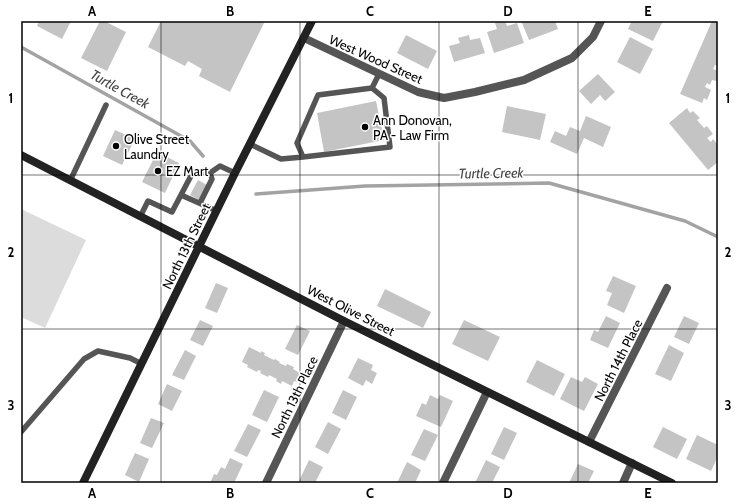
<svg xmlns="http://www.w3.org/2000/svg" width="739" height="504" font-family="Cabin,sans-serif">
  <rect width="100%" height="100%" fill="#fff"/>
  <!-- green -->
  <path fill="#dcdcdc" d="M21,209l65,31 -41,88 -24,-11z"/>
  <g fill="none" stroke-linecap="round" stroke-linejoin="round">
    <!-- stream -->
    <path stroke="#a3a3a3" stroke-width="3.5" d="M21,47l169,94 13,15
      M256,194l109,-8 184,-3 136,38 33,16"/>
  </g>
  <!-- building -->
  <path fill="#c4c4c4" d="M39,21h32l-9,18 -25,-13z
    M100,21h4l22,11 -19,39 -26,-13z
    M161,21h104l-35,71 -31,-16 3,-7 -14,-8 -3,5 -37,-19z
    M499,21h6l2,5 10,-3 7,20 -30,10 -7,-21 10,-3 -2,-6z
    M527,21h28l3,8 -29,11 -7,-17z
    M632,21h31l-10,20 -25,-12z
    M712,21h6v45l-3,-1 -2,4 5,2v5l-2,5 -4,-1 -2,5 -3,-2 -2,4 6,3 -4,10 -3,-2 -2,5 -22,-9z
    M406,35l31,16 -9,18 -31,-16z
    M469,35l1,5 10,-2 5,15 -31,9 -5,-16 11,-3 -2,-5z
    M630,37l23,12 -13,25 -23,-12z
    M598,74l17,18 -10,9 -5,-6 -9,9 -12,-13z
    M376,101l8,39 -60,12 -7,-39z
    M507,106l39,8 -6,26 -38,-8z
    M687,108l3,5 3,-2 7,7 -3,2 7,8 3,-2 6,8 -6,4 4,4 2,-3 4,5 1,-1v19l-10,8 -39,-47z
    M586,116l25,11 -8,20 -19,-9 -7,16 -27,-12 5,-11 11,5 4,-9 10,4z
    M115,130l20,9 -13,26 -19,-9z
    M157,152l22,11 -14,30 -23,-11z
    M198,180l9,5 -8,15 -9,-5z
    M613,276l23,10 -12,27 -17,-8 5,-12 -6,-2z
    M216,283l12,5 -11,25 -12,-5z
    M385,289l46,23 -8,16 -46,-22z
    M606,316l14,7 -12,25 -18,-8 4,-10 4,2z
    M684,316l15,7 -10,21 -15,-7z
    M200,320l13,6 -10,20 -13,-6z
    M464,320l36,17 -12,24 -36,-17z
    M297,325l13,6 -12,24 -13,-6z
    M669,345l15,8 -13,28 -16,-7z
    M249,347l12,6v-2l4,2 -1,2 10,5 1,-1 5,3 -1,1 7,3 1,-2 7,3 -1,2 7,4 -3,9 -3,-1 -2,5 -10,-5 -1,3 -5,-3 1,-2 -8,-4 -1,2 -8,-4 1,-2 -3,-1 -1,2 -10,-5 1,-2 -6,-3z
    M185,350l11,6 -12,24 -12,-5z
    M358,358l15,7 -2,5 6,3 -5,11 -6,-4 -3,6 -15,-8z
    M537,360l28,14 -11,22 -28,-14z
    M571,377l11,5 3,-5 13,7 -14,27 -24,-12z
    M167,384l15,7 -10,20 -14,-7z
    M264,390l15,7 -12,25 -15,-7z
    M343,390l14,7 -11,23 -14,-7z
    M430,395l8,4 2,-4 13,6 -12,26 -25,-11 6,-13 4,2z
    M151,418l13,5 -12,25 -12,-5z
    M328,422l13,7 -13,25 -13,-7z
    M248,424l13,6 -14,27 -13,-6z
    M504,427l13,6 -13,27 -13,-6z
    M663,427l24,12 -10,20 -24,-12z
    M424,429l14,6 -13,26 -14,-6z
    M697,435l21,10v11l-7,15 -25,-12z
    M135,453l14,6 -10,23 -14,-7z
    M230,458l13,6 -9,19h-24l4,-9 3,1 4,-8 4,2z
    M309,460l14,7 -8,16h-17z
    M486,460l14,7 -8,16h-17z
    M407,462l14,8 -6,13h-18z
    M578,464l16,7 -6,12h-19z"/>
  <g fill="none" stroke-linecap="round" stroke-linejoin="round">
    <!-- lane -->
    <path stroke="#555" stroke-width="5.5" d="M372,88l12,10 6,49 -87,10 -6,-14 21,-48z
      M372,88l7,-14
      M250,144l31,15 22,-2
      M70,181l36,-76
      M181,195l36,16
      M200,203l12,-24 -2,-6
      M140,217l8,-16 24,11 21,-40 17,1 10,-7 15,7
      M21,432l63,-73 14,-8 32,7 12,6"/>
    <!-- street -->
    <path stroke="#555" stroke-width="8" d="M304,38l114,54 26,6 31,-6 49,-12 48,-22 21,-21 8,-16
      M589,442l78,-154
      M266,483l78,-162
      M443,483l44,-91
      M623,483l9,-20"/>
    <!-- secondary -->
    <path stroke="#222" stroke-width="8" d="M21,155l323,166 328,162
      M83,483l152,-310 77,-152"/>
  </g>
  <!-- grid -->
  <path fill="none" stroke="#000" stroke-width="1" stroke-opacity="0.55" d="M161,21v462M300,21v462M439,21v462M578,21v462M21,175h697M21,329h697"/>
  <!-- markers -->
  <g fill="#000" stroke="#fff" stroke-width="1.5">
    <circle cx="365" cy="127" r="4"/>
    <circle cx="116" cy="146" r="4"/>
    <circle cx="158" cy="171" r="4"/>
  </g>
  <g text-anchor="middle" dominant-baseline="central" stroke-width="3" stroke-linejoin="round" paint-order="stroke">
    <!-- street labels -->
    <g font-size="13" fill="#000" stroke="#fff">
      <text transform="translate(376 59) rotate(24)">West Wood Street</text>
      <text transform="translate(186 246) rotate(-64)">North 13th Street</text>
      <text transform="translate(351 310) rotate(27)">West Olive Street</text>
      <text transform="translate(618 360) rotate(-63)">North 14th Place</text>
      <text transform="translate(294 397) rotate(-64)">North 13th Place</text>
    </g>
    <!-- poi labels -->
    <g font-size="13" fill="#000" stroke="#fff" text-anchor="start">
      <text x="373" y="120">Ann Donovan,<tspan x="373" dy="15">PA - Law Firm</tspan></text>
      <text x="124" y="139">Olive Street<tspan x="124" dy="15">Laundry</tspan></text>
      <text x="166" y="171">EZ Mart</text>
    </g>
    <!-- water labels -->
    <g font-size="14" font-style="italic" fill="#444" stroke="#fff">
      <text transform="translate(120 89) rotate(29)">Turtle Creek</text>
      <text transform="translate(491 173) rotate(-1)">Turtle Creek</text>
    </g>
  </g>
  <!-- border -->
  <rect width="739" height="504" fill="none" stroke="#ffffff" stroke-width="44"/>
  <rect x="22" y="22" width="695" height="460" fill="none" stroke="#000" stroke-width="1.5"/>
  <g font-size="13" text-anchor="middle" font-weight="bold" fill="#000">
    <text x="92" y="16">A</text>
    <text x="230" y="16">B</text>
    <text x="370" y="16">C</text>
    <text x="508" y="16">D</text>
    <text x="648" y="16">E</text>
    <text x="11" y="103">1</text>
    <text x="728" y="103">1</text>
    <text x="11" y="257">2</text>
    <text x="728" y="257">2</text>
    <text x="11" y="410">3</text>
    <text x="728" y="410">3</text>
    <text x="92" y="498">A</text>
    <text x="230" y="498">B</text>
    <text x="370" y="498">C</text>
    <text x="508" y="498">D</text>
    <text x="648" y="498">E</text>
  </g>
</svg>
